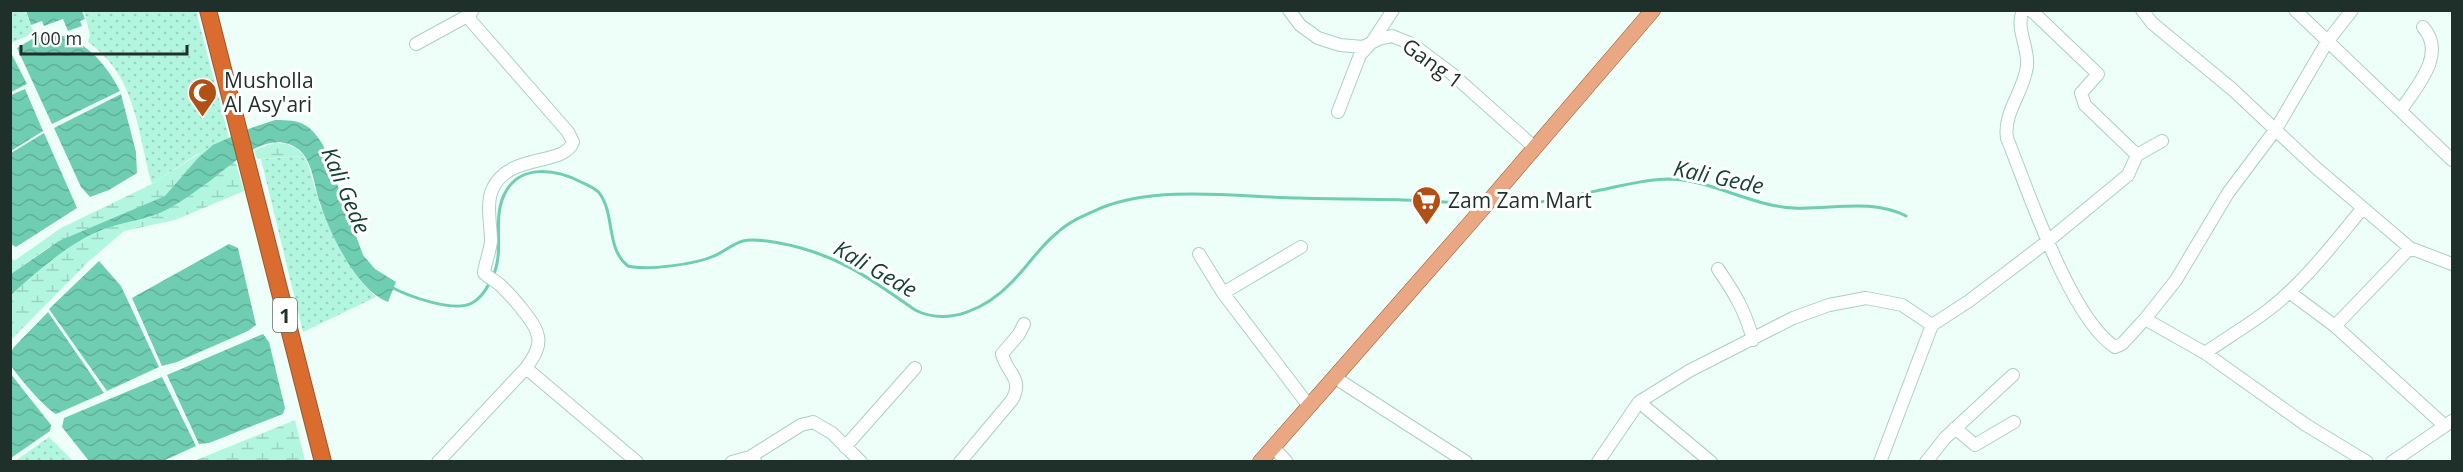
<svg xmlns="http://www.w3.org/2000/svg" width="2463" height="472" font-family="'Open Sans',sans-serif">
  <defs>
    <pattern id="grass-dots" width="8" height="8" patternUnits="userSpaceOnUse" patternTransform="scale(1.5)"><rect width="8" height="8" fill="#b2f6e0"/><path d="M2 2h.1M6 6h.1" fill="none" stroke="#99d3c0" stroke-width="1.8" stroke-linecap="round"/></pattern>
    <pattern id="wetland-marsh" width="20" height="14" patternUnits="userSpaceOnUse" patternTransform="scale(1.5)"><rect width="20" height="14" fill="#b2f6e0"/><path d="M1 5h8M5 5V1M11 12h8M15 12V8" fill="none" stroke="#99d3c0"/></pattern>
    <pattern id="water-waves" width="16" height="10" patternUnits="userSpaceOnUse" patternTransform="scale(1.5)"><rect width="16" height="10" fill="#6fcdb2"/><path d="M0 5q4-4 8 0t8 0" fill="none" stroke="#60b099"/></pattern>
  </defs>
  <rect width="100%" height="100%" fill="#eefef8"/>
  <!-- grass -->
  <path fill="url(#grass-dots)" d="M10,11h15l9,22 -23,10z
    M84,11h112l33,127 -33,17 -44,29c-15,-53 -15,-107 -64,-142l2,-7z
    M302,156l7,11 11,39 40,74 16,17 -73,35 -42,-173z
    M49,437l24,24h-58z"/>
  <!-- wetland -->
  <path fill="url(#wetland-marsh)" d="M274,143c17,-1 30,7 35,24l-7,-11 -45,3 -3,-9z
    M213,145l-42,62 38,-26 26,-21 9,31 -69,29 -51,11 -36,31 -77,78v-45l51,-45 -13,-3 -38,27 -1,-17 4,4 47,-33 91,-44z
    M295,420l10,41h-111z"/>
  <!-- water -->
  <path fill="url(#water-waves)" d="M26,11h56l3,8 -5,2 2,5 -14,5 -5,-12 -19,7 -2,-5 -11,4z
    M50,33c33,4 56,30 70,58l-68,33 -35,-76 20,-12z
    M10,51l17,33 -16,8h-1z
    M25,89l18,42 -32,20v-56z
    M121,94l15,58 1,21 -28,17 -19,7 -9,-10 -27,-59z
    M275,120c26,0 34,3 48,25l40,110 12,14 21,13 -8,20c-31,-12 -58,-68 -68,-99 -6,-16 -7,-43 -22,-54 -29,-22 -66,15 -88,32 -13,9 -27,20 -42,28 -21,11 -42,12 -64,20 -35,13 -66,42 -93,66v-21l48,-33 106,-45 33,-38 15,-13 38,-17z
    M44,133l33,75 -61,39 -5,-3v-91z
    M229,244l9,4 18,77 -8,6 -71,31 -15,4 -30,-68z
    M99,261l22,25 38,81 -52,24 -58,-82z
    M48,312l56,81 -48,21c-8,-3 -42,-41 -45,-49 -2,-6 0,-14 3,-18z
    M263,334l6,8 16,66 -2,6 -74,29 -10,1 -32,-69z
    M10,373l41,52 -1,6 -39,27z
    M162,377l34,69 -33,15h-74l-27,-34 2,-9z"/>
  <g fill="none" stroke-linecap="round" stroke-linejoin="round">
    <!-- stream -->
    <path stroke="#6fcdb2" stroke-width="3" d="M1493,206c39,0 79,-10 117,-18 19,-4 39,-9 59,-9 43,1 82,27 125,29 37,2 77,-10 112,8
      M493,276c12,-26 -1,-55 11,-81 15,-32 52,-26 77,-13 6,3 15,6 19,12 15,21 6,55 28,72 19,5 68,-2 86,-10 10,-4 18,-12 29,-15 11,-3 25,0 36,2 56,10 91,35 136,67 34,17 72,-2 97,-28 16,-16 28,-36 46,-50 12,-11 29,-18 43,-24 57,-23 138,-11 199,-10 59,2 118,0 177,7
      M391,287c17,9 63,26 81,16 8,-4 14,-13 18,-21"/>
    <defs>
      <path id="minor" d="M1289,10l11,15 18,13 22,7 23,2 16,-8 13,-3 20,8 39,29 83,74
        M2023,10c-8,19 6,37 4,56 -3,26 -24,46 -20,72 21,52 63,180 108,209l7,-3 23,-25 31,-39 52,-87 48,-64 51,-87 25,-32
        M2031,10l67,64 -17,19 4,12 52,50
        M2142,10l10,13 80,66 83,78 95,81 42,16
        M2295,10l157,150
        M416,44l53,-29
        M2401,110c16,-24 46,-56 22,-83
        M1338,112l22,-57 12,-13 21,-32
        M1199,254l24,39 86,113
        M1718,269c17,25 27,41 35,71
        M2289,292l46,34 110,100
        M1223,293l78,-46
        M2145,319l60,34 101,72 61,37
        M2335,326l75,-78
        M2205,353c20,-14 42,-27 62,-42 37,-28 66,-67 95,-102
        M526,368l111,94
        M1334,377l132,85
        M1639,402l72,60
        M1955,428l20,17 39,-23
        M845,447l70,-79
        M1273,447l14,15
        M750,457l51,-32 12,-3 19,11 29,29
        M438,462l88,-94c7,-10 16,-22 11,-35 -3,-12 -28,-40 -38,-49 -5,-4 -11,-7 -15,-11 1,-10 6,-21 7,-32 0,-16 -5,-36 1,-51 16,-38 72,-23 81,-48l-5,-10 -97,-111 -2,-6 4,-5
        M732,462l18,-5 5,4
        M960,462l52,-62c12,-22 -5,-26 -10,-46l17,-20 5,-10
        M1598,462l41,-60 50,-31 104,-53 36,-13 37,-7 36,7 30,20 37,-24 79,-60 80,-66 9,-20 25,-14
        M1880,462l52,-137
        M1926,462l19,-24 68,-63
        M2392,462l60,-41"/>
      <path id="major" d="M1260,462l211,-240 182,-212"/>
      <path id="highway" d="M208,10l115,452"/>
    </defs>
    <!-- minor casing -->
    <use href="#minor" stroke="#a8d1c3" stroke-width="14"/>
    <!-- major casing -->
    <use href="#major" stroke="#99572e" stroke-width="16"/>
    <!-- highway casing -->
    <use href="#highway" stroke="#99572e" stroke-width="18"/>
    <!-- minor -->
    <use href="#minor" stroke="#fff" stroke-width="12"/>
    <!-- major -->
    <use href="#major" stroke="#e9a783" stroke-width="15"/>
    <!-- highway -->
    <use href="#highway" stroke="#db6c30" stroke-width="16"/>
  </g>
  <!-- icons -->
  <defs>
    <symbol id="mosque-pin" viewBox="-11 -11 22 30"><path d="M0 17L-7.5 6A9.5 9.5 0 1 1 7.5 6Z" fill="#b14f14" stroke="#fff"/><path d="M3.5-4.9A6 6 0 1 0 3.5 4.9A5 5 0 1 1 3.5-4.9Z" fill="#fff"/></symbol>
    <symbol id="supermarket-pin" viewBox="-11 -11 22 30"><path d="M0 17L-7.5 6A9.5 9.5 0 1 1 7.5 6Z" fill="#b14f14" stroke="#fff"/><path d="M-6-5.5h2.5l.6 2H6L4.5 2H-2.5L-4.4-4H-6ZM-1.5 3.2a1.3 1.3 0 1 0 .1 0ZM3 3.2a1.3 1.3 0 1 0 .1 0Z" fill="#fff"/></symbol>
  </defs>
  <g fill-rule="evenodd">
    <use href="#mosque-pin" x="186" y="76" width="33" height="45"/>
    <use href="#supermarket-pin" x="1410" y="184" width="33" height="45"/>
  </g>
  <g text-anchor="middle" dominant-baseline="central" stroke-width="6" stroke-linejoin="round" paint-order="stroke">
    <!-- shield labels -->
    <rect fill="#fff" stroke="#626d6a" stroke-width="1.5" x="273" y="298" width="24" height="34" rx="4.5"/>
    <g font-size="20" font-weight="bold" fill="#1f2f2a">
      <text x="285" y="315">1</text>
    </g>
    <!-- street labels -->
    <g font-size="21" fill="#1f2f2a" stroke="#fff">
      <text transform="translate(1433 63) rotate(36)">Gang 1</text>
    </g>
    <!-- poi labels -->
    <g font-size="21" fill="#1f2f2a" stroke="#fff" text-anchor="start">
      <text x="224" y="80">Musholla<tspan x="224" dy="24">Al Asy'ari</tspan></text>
      <text x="1448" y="200">Zam Zam Mart</text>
    </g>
    <!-- water labels -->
    <g font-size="22" font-style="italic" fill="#164135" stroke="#fff">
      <text transform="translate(1719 176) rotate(12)">Kali Gede</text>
      <text transform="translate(347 190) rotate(67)">Kali Gede</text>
      <text transform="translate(876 268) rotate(30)">Kali Gede</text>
    </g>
  </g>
  <!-- border -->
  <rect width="2463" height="472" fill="none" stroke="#1f2f2a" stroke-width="24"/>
  <!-- scale -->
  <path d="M21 45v9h166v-9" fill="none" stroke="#1f2f2a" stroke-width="3"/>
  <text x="30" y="45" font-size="18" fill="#1f2f2a" stroke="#ffffff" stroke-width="4.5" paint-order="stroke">100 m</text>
</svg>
